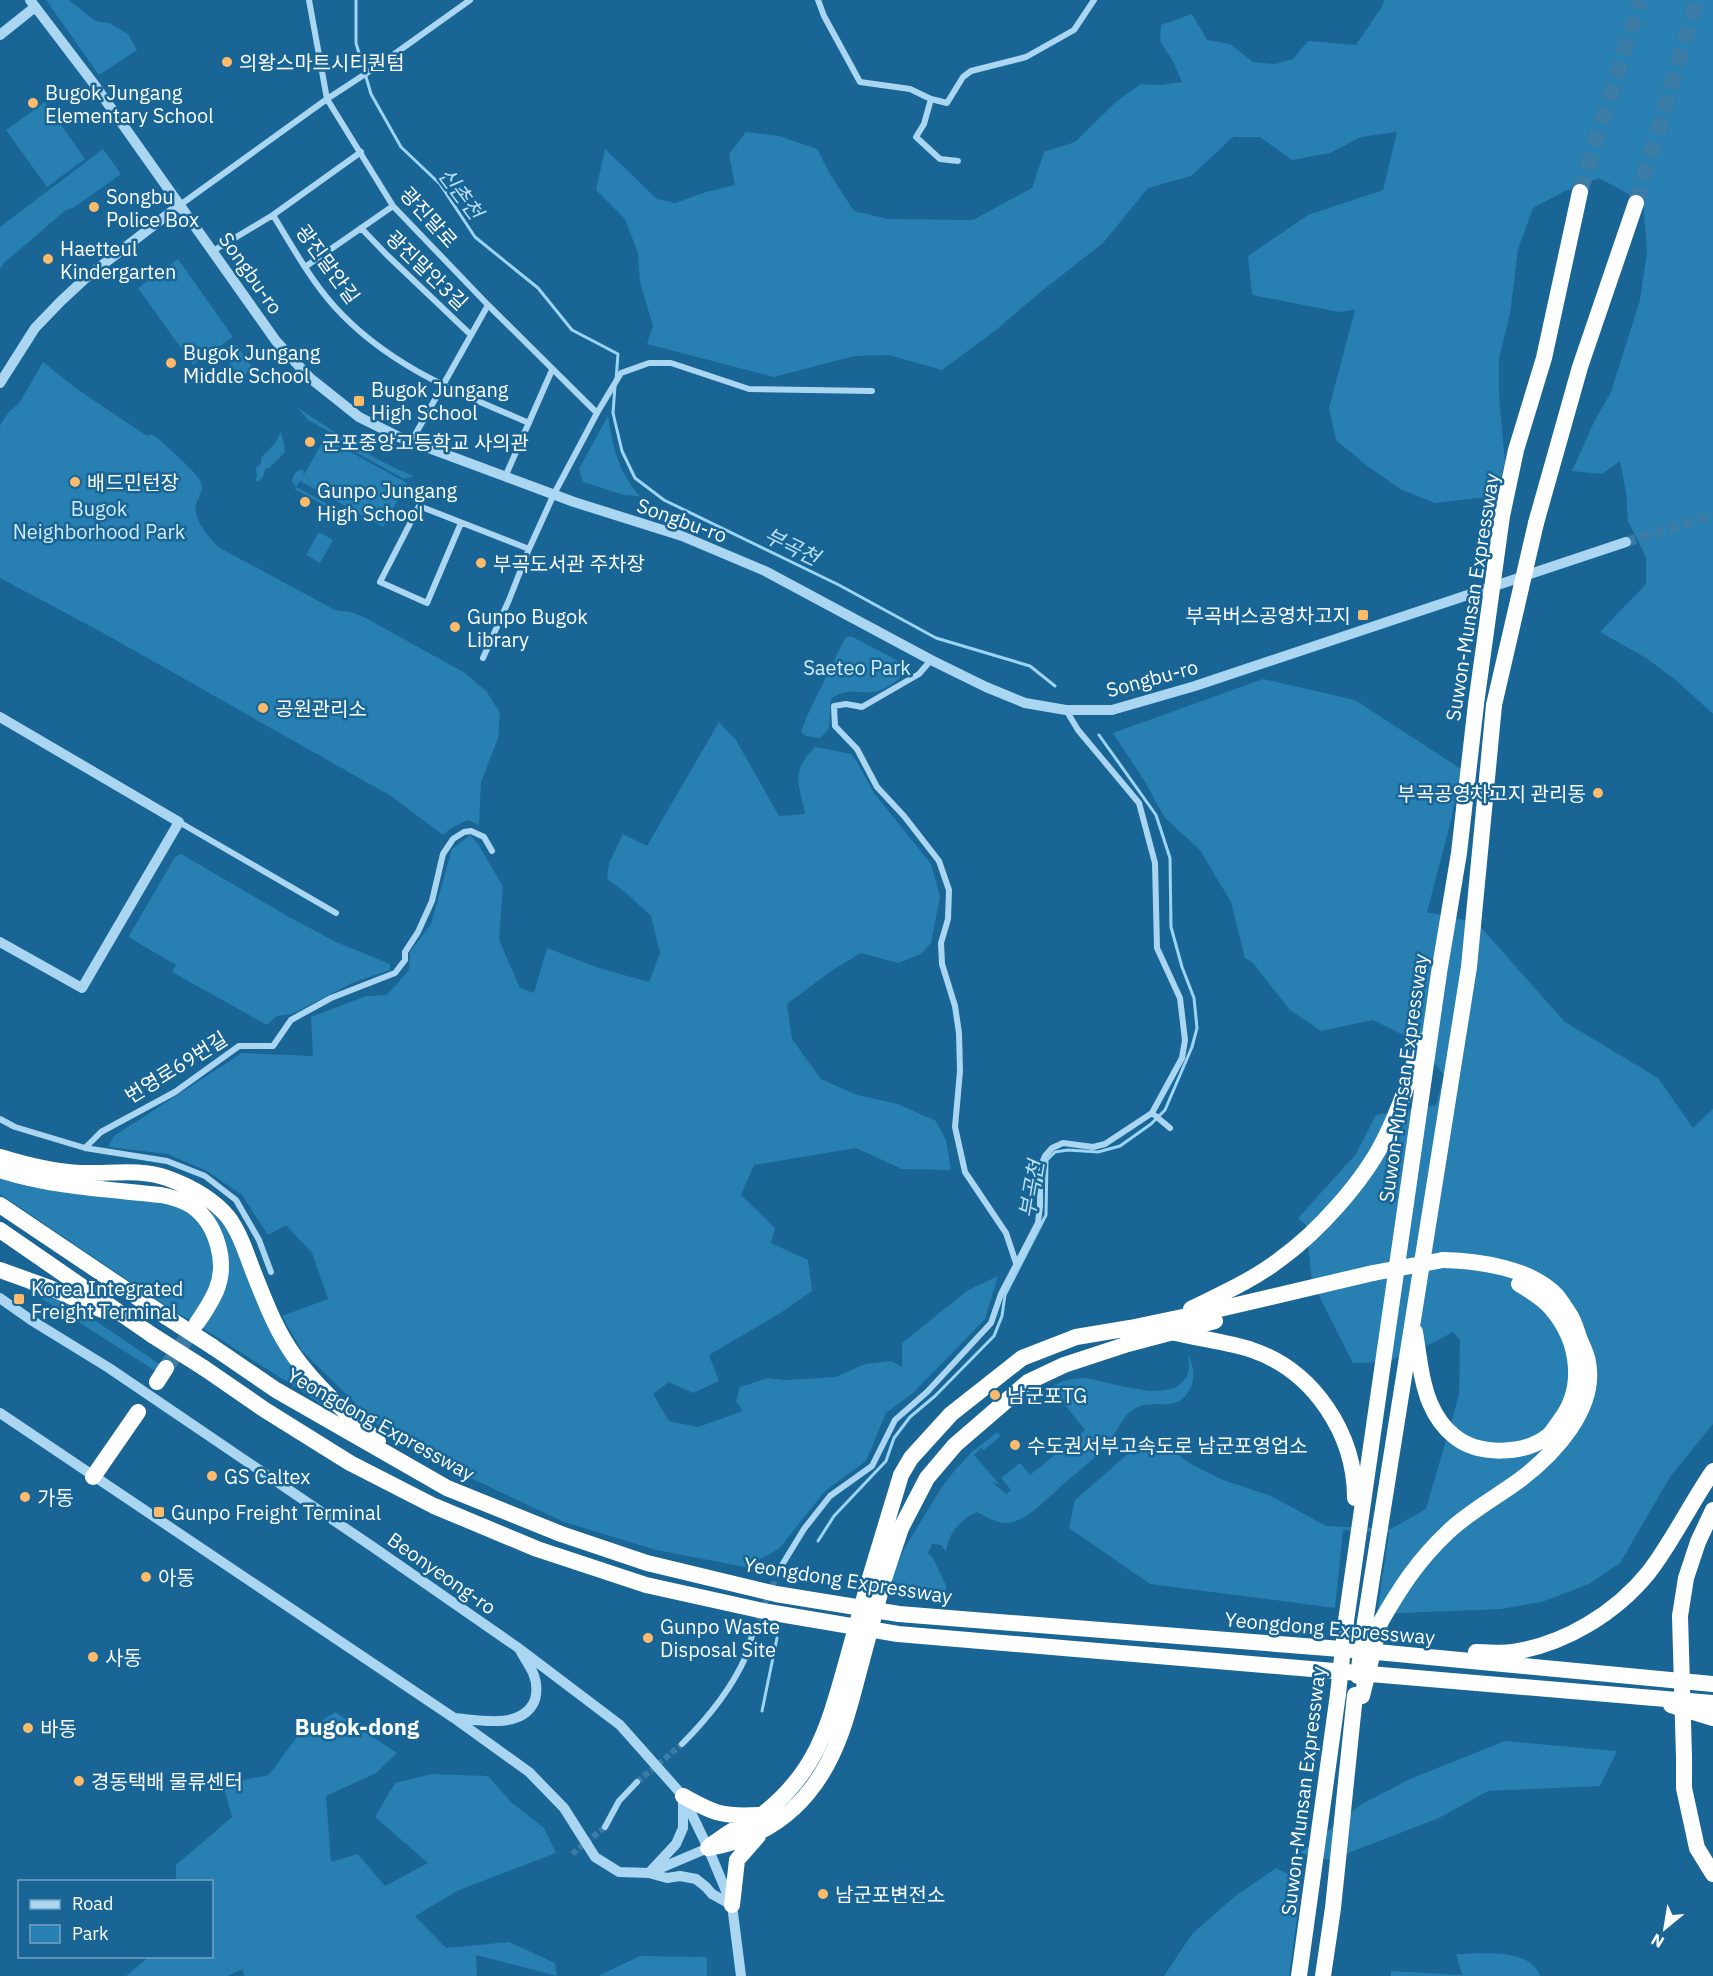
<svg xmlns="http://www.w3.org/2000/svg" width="1713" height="1976" font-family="'IBM Plex Sans','Noto Sans KR',sans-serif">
  <rect width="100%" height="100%" fill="#186596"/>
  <!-- green -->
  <path fill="#277fb2" d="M46,0h23l26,21 14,2 19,11 9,16 -38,25z
    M1384,0h329v714l-36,-33 -31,-23 -46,-26 46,-48v-27l-18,-36 -2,-29 -6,-31 -18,13 -30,-3 22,-49 17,-30 29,-92 7,-49 -4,-49 -44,-24 -36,14 -30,16 -15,41 -8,65 -11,44v39l6,64 -8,35 -62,7 -35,-14 -34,-24 -30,-25 -7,-32 26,-98 -16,2 -87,-17 -4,-39 60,-41 75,-25 14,-58 -36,5 -31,16 -38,7 -32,-23h-27l-42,39 -43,12 -45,55 -65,51 -42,36 -54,40 -53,-15 -35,1 -80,21 -127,-33 6,-18 -13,-44 -2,-29 -13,-34 -29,-29 9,-41 52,50 18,4 31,-11 29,-7 -6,-31 17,-22 33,4 38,13 13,25 24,37 34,8 85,1 59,-32 12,-36 31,-10 43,-42 23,-16 18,1 23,-3 -9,-21 -13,-20 1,-16 31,-11 15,26 23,4 23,18 22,2 18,-5 15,-18 48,4 27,-40z
    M45,102l40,57 -38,28 -41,-57z
    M103,149l18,25 -48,34 -7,2 -61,52 -5,7v-42z
    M178,259l55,78 -40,28 -55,-77z
    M237,345l16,24 -13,9 -17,-24z
    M43,362l34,27 70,47 4,-2 7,4c8,8 40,36 43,44 3,9 -3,15 -5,23 -4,13 14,35 24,43l115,62 16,2 13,5 101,56 22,19 13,21 -2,25 -17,44 -2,43 -12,-5 -17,9 -7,6 -52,-39 -286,-162 -105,-56v-153l8,-12 12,-11z
    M298,408c38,24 73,52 116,68l-10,3 -76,-42 2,-5 -22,-12z
    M608,416c5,31 10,56 32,80l-16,-1 -41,-13 -4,-13z
    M281,432l3,11 1,9 -16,16h-3l-3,9 -5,5 -3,-3 2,-2 -1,-9 5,-5v-5l15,-16z
    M325,438l82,45 -24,44 -83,-46 -4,6 33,18 -2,2 -32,-18 1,-3 -4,-4 2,-8 6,-5 4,2 -1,5z
    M319,532l14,8 -13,23 -14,-8z
    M851,636l51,27 3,8c-5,9 -21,20 -32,21 -18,2 -25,-5 -42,7l-2,30 -9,9 -14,-2 -5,-4 6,-16 38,-78z
    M1263,679l92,21 106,69 -10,52 -24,91 50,11 88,99 93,56 35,50 20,-19v315l-43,53 -50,86 -31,21 -47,18 -41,7 -124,5 12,-81 -46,-3 -8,78 -185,-24 -81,-56 6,-28 70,-61 22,8 24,17 32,16 48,16 55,30 65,3 35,-20 33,-114 1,-55 -7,-8 -18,10 -48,20 -34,1 -41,-81 -6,-57 -8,-7 58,-64 20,-39 60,-10 8,-30 -29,-34 -42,-21 -52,11 -31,-21 -38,-48 -7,-4 -14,-56 -31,-52 -35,-32 -20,-36 -32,-49z
    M719,722l17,18 43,76 26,-2c-6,-31 -15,-42 10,-67l36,7 6,8 17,31 57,71 9,33 -9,46 -10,11 -23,9 -37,-10 -30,18 -44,33 5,35 29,40 36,16 41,9 38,17 10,19 5,30 -49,-1 -46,-21 -102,17 -13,30 34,33 -4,15 37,17 4,31 -33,23 -70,41 10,26 -26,12 -24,-11 -16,12 16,27 29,6 45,-16 -7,-10 4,-14 28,-9 16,2 52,-3 29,-13 26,-3 11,6v-24l66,-53 30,-14 -13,43 -72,74 -27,20 -20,48 -41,30 -46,58 -34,18 -89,-17 -92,-28 -134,-63 -44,-26 -84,-82 -20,-35 46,-17 -16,-46 -26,-28 -18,10 -26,-40 -35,-24 -40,-17 -59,-7 6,-11 128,-83 71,3 -2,-39 55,-21 21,-1 22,-25 1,-18 21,-28 21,-75 18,-14 9,10 24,42 -4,53 21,48 14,5 13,-45 52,20 50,14 11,-29 -9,-37 -25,-23 -19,-14 2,-16 14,-29 24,12z
    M181,854l110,64 45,24 54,22v6l-38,13 -60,31 -15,2 -10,9 -95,-53 4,-7 -46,-27 -1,-2 46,-79z
    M0,1176l162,25 16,5 14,10 10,13 13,22 -2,36 -21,34 -17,-9 -175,-118z
    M213,1213l12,14 9,16 72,141 28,28 -133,-85 23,-40 -16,-70z
    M11,1279l70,32 80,54 -4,7z
    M1188,1355c7,12 8,27 -1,39 -13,18 -34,5 -51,14 -15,8 -18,24 -28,36 -12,14 -27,25 -41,37 -16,13 -39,41 -60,42 -10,0 -21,-6 -30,-11 -17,7 -29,22 -31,40l-5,-7 -9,-1 -4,9 5,5 13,27v16l-57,-6 3,-17 12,-29 38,-62 13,-17 16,-17 26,-21 4,4 -17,14 -3,-2 -7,7 25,29 -7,-2 14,12 5,-4 -10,-12 19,-15 10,12 55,-45 -28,-35 -5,3 -7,-7c11,-8 22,-12 35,-13 26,0 95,32 108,-5 2,-5 0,-13 0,-18z
    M335,1712l62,41 -21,20 -50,23 5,66 27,-8 27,32 43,-23 -53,-46 20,-34 37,-9 56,2 23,26 33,26 12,25 -97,37 -44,26 31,32 63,-6 46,21 2,13 -81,-21 1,21h-233l-2,-7 -14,7h-102l23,-19 63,-1v-74l-36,-1v-16l56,-48 -9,-33 46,-9 27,-37z
    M1505,1741l112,10 -17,35 -112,5 -49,27 -109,42 -30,-7 62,-49 48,-25z
    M1276,1868l26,13 -13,95h-125l28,-42 42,-37z
    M1456,1954c25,0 74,-7 84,22h-149v-5l71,4z
    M640,1956l67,1v19h-109z"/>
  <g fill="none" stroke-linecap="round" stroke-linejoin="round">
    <!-- stream -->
    <path stroke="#9cd4f3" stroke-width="3" d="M356,0v43l15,51 30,53 39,37 35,53 63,51 34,42 46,24 -2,26
      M615,386l-2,27 9,38 13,27 29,22 175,85 97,53 94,28 25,20
      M818,1541l16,-25 52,-55 8,-23 16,-21 25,-21 59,-60 8,-20 3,-21 41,-80 1,-55 8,-8 13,-2 30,2 22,-6 31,-22 14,-14 27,-63 5,-19 -3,-30 -12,-31 -11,-40 -1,-69 -14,-43 -57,-80
      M762,1711l15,-73"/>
    <!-- minor-tunnel -->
    <path stroke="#3b7ca6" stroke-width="6" stroke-dasharray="6 3" stroke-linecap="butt" d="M754,1628l28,-63
      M637,1782l45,-38
      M572,1854l33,-27"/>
    <!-- tertiary-tunnel -->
    <path stroke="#3b7ca6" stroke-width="10" stroke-dasharray="10 5" stroke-linecap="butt" d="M1626,542l87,-27"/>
    <!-- motorway-tunnel -->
    <path stroke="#3b7ca6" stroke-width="16" stroke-dasharray="16 8" stroke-linecap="butt" d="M1580,192l60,-192
      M1636,203l61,-203
      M166,1368l31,-45"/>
    <!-- minor -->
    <path stroke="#aad6f1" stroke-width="6" d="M309,0l18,99 66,107 95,99 109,108
      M818,0l6,16 36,66 50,7 21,10 16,4 16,-26 8,-6 55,-14 48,-27 20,-30
      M931,99l-7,25 -8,13 24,22 18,2
      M180,205l147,-106 52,-34 91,-65
      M273,215c19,31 37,64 61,91 54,60 123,86 195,117
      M361,228l26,27 84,80
      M213,251l60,-36 88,-63
      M305,267l88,-61
      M411,442l77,-137
      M505,477l47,-107
      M461,523l-34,80 -47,-21 39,-76 110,43
      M483,658l26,-58 20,-51 25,-55 43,-81 24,-40 28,-10h22l78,26 123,2
      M931,660l-12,14 -57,33 -16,-3 -12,2 1,20 22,23 20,38 27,29 35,45 10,29 -1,29 -7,24 1,21 13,42 4,27 1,38 -5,56 10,45 41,61 10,30
      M179,822l157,91
      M1152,1113l18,15
      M0,1119l15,8 70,21 82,13 38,15 31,24 23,40 12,32
      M85,1148l16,-16 74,-40 64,-46h34l18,-26 40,-22 64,-25 10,-13v-8l13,-20 14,-31 11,-47 10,-15 11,-7 7,-1 13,6 8,14
      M782,1565l22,-36 26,-33 42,-30 23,-46 32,-28 64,-69 10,-29 37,-71 2,-17v-38l5,-12 7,-8 11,-5 30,4 12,-3 47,-31 30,-55 3,-18 -5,-42 -23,-50 -2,-85 -16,-60 -61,-73 -12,-20
      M682,1744c25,-25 50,-56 64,-88 4,-9 5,-19 8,-28
      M605,1827l14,-26 18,-19"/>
    <!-- tertiary -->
    <path stroke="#aad6f1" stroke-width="10" d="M30,0l64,84 182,257 34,37 49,39 40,20 175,65 108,34 83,35 166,89 55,27 39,16 41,7h46l83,-24 431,-144
      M0,35l35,-28
      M0,383l35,-55 26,-27 27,-25 92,-71
      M0,717l179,105 -97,166 -82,-46
      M0,1298l31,22 78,48 264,179 144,100 103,78 63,71 25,52 24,57 9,71
      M0,1413l454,305 75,54 35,36 31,49 24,15 30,1 59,-25
      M455,1718c23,2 64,11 78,-14 5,-9 4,-22 0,-31 -3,-7 -8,-14 -12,-21
      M683,1799v29l-7,16 -27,29 18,5 13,-2 16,3 10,8 6,7 20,11"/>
    <!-- motorway -->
    <path stroke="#fff" stroke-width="16" d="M1502,516l14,-66 28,-92 36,-166
      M1536,523l44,-156 56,-164
      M0,1157c26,8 53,15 81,16 28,1 59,-5 86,5 22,8 46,21 61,39 12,16 18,36 25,54 12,30 23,60 42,86 23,32 54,58 83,84
      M0,1170c53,17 106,19 161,25 11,2 21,5 31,11 25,18 36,57 24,85 -5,11 -12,22 -19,32
      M0,1205l165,111
      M0,1230l152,105
      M0,1270l50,18 52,22
      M1191,1309c30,-15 62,-29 88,-49 39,-28 84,-78 105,-120 16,-31 27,-66 37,-99
      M1415,1332c4,24 6,49 15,71 5,12 14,25 24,33 24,20 70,19 94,0 4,-3 8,-10 11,-14 27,-34 20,-81 -7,-113 -8,-10 -21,-18 -33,-25
      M1176,1333c24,6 52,9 76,17 62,21 103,84 103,148
      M213,1347l63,43 171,98 114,46 86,29 129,31 123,20 467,37 347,33
      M204,1368l61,42 85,53 84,43 103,43 109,36 122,27 130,22 815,69
      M157,1382l9,-14
      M93,1477l45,-65
      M869,1581l32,-106 10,-17 40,-44 71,-56 54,-21 54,-9 81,-17 162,-38
      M883,1582l18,-54 26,-50 28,-33 73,-63 36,-17 64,-21 87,-23
      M1680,1616l6,-38 12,-36 15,-32
      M1346,1621l93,-648 20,-120 17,-149
      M1365,1622l104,-655 25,-262
      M1380,1623c20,-35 38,-63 68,-91 22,-21 49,-35 73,-53 34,-26 76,-71 67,-117 -1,-7 -5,-15 -8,-22 -3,-8 -5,-17 -10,-25 -4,-6 -8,-13 -13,-19 -26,-28 -77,-35 -114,-36
      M1476,1652c12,0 25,2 37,0 52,-8 103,-39 136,-80 23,-30 42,-69 64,-101
      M1671,1705l42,13
      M1684,1757v31l13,60 16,26
      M683,1796c30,17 39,21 75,19
      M711,1845c6,-4 13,-9 19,-13 11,-6 23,-11 33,-18 51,-40 64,-83 81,-143
      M708,1848c68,-11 110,-51 133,-115 7,-19 12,-39 17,-58
      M732,1905l5,-45 21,-24
      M1299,1976l39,-282
      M1323,1976l10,-68 22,-213"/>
    <!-- motorway-bridge -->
    <path stroke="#fff" stroke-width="16" d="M1476,704l26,-188
      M1494,705l42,-182
      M1373,1273l70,-13
      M165,1316l48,31
      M152,1335l52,33
      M1680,1616l4,141
      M844,1671l25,-90
      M858,1675l25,-93
      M1358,1676l7,-54
      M1338,1694l8,-73
      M1362,1696l18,-73"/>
  </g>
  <!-- markers -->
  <g fill="#ffba6a" stroke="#186596" stroke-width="2">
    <circle cx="227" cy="62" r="6"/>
    <circle cx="33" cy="103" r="6"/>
    <circle cx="94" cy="207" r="6"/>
    <circle cx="48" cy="259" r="6"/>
    <circle cx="171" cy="363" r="6"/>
    <rect x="353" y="395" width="12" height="12" rx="3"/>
    <circle cx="310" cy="442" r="6"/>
    <circle cx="75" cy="482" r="6"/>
    <circle cx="305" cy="502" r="6"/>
    <circle cx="481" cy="563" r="6"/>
    <rect x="1357" y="609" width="12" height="12" rx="3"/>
    <circle cx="455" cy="627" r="6"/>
    <circle cx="263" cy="708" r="6"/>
    <circle cx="1598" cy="793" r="6"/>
    <rect x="13" y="1293" width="12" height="12" rx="3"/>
    <circle cx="995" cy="1395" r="6"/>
    <circle cx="1015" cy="1445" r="6"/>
    <circle cx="212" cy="1476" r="6"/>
    <circle cx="25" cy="1497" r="6"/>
    <rect x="153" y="1506" width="12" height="12" rx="3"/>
    <circle cx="146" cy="1577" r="6"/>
    <circle cx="648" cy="1638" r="6"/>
    <circle cx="93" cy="1657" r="6"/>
    <circle cx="28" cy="1728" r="6"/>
    <circle cx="79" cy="1781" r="6"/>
    <circle cx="823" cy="1894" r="6"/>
  </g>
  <g text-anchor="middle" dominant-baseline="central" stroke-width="5" stroke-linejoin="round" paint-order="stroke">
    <!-- poi labels -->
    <g font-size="20" fill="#fff" stroke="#186596" text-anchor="start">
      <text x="239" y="62">의왕스마트시티퀀텀</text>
      <text x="45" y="92">Bugok Jungang<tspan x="45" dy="23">Elementary School</tspan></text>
      <text x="106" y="196">Songbu<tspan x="106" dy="23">Police Box</tspan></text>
      <text x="60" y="248">Haetteul<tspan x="60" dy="23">Kindergarten</tspan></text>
      <text x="183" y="352">Bugok Jungang<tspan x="183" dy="23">Middle School</tspan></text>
      <text x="371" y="389">Bugok Jungang<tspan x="371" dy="23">High School</tspan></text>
      <text x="322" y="442">군포중앙고등학교 사의관</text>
      <text x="87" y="482">배드민턴장</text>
      <text x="317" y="490">Gunpo Jungang<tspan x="317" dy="23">High School</tspan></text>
      <text x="493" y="563">부곡도서관 주차장</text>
      <text x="1351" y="615" text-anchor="end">부곡버스공영차고지</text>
      <text x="467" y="616">Gunpo Bugok<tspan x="467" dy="23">Library</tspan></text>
      <text x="275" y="708">공원관리소</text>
      <text x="1586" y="793" text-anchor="end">부곡공영차고지 관리동</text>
      <text x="31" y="1288">Korea Integrated<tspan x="31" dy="23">Freight Terminal</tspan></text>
      <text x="1007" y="1395">남군포TG</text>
      <text x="1027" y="1445">수도권서부고속도로 남군포영업소</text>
      <text x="224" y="1476">GS Caltex</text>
      <text x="37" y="1497">가동</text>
      <text x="171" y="1512">Gunpo Freight Terminal</text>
      <text x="158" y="1577">아동</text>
      <text x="660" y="1626">Gunpo Waste<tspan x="660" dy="23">Disposal Site</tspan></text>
      <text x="105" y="1657">사동</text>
      <text x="40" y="1728">바동</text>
      <text x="91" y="1781">경동택배 물류센터</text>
      <text x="835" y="1894">남군포변전소</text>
    </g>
    <!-- street labels -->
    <g font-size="20" fill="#fff" stroke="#186596">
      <text transform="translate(429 217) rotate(48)">광진말로</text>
      <text transform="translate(328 264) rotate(54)">광진말안길</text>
      <text transform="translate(427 270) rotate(44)">광진말안3길</text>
      <text transform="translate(251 273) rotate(55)">Songbu-ro</text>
      <text transform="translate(682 520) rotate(20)">Songbu-ro</text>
      <text transform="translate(1472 597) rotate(-81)">Suwon-Munsan Expressway</text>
      <text transform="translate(1152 678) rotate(-15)">Songbu-ro</text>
      <text transform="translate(176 1067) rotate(-32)">번영로69번길</text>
      <text transform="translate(1403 1078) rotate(-82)">Suwon-Munsan Expressway</text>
      <text transform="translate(381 1424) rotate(29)">Yeongdong Expressway</text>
      <text transform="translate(442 1573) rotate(35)">Beonyeong-ro</text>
      <text transform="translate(848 1580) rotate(9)">Yeongdong Expressway</text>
      <text transform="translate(1330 1628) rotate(5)">Yeongdong Expressway</text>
      <text transform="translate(1303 1791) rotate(-83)">Suwon-Munsan Expressway</text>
    </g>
    <!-- park labels -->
    <g font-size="20" fill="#d1ecfc" stroke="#186596">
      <text x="99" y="508">Bugok<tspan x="99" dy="23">Neighborhood Park</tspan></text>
      <text x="857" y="667">Saeteo Park</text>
    </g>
    <!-- water labels -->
    <g font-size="21" font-style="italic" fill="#bae1f7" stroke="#186596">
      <text transform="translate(461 193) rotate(53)">신촌천</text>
      <text transform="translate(792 546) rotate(26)">부곡천</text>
      <text transform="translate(1031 1189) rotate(-80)">부곡천</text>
    </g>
    <!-- quarter labels -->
    <g font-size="22" font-weight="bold" fill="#fff" stroke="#186596">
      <text x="357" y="1726">Bugok-dong</text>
    </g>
  </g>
  <!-- legend -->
  <rect x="18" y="1880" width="195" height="78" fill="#186596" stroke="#74a3c0" stroke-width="1.5"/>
  <rect x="30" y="1900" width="30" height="9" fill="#aad6f1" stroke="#74a3c0" stroke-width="1.5"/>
  <text x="72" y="1910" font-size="18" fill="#ffffff">Road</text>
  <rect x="30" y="1925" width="30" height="18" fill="#277fb2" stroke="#74a3c0" stroke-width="1.5"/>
  <text x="72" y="1940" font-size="18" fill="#ffffff">Park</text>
  <!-- north arrow -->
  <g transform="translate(1665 1928) rotate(210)" stroke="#186596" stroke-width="4.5" paint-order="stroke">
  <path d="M0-4.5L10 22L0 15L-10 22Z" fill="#ffffff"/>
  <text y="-9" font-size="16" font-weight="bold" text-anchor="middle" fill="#ffffff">N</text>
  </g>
</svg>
